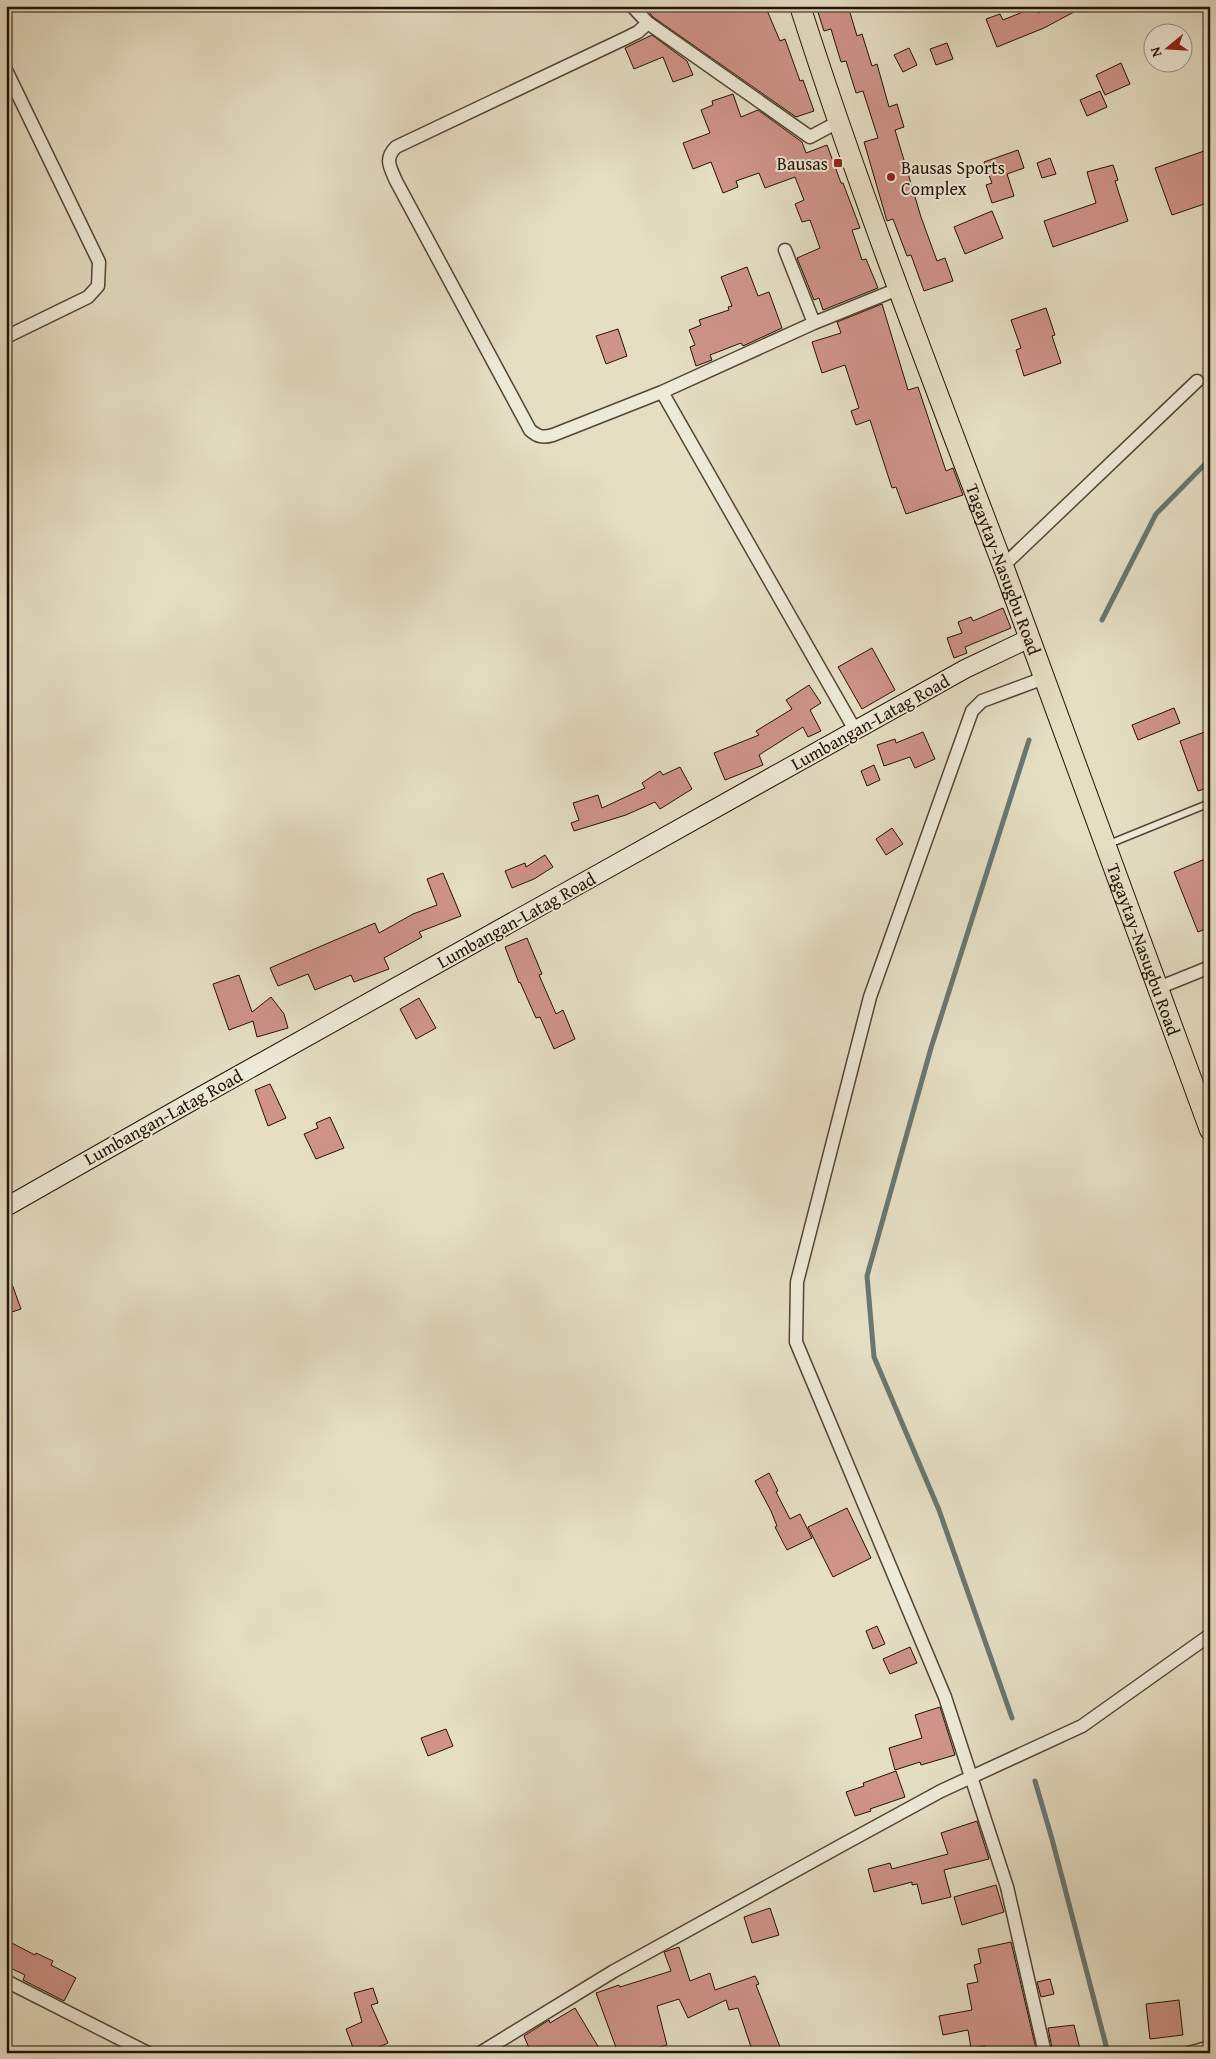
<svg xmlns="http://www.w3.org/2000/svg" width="1216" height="2059" font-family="'Gentium Book Plus',serif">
  <rect width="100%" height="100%" fill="#e5dec3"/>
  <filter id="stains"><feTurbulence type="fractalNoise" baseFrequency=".004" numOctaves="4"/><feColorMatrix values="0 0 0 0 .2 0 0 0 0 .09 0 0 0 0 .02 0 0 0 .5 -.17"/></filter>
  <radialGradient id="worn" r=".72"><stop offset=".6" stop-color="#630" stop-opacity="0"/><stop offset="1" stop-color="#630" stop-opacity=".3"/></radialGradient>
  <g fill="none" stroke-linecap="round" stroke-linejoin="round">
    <!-- stream -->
    <path stroke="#687771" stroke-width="5" d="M1102,620l54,-106 54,-55
      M1012,1718l-73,-208 -65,-153 -7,-81 64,-228 98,-308
      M1035,1781l17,58 56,214"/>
  </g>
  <!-- building -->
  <path fill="#cf9389" stroke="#231205" d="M645,6h110l3,5 8,-3 14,33 5,-2 15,42 3,-1 11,31 -18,6 -143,-100z
    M816,6h32l9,30 5,-2 10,32 5,-2 12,43 8,-3 7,23 -9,3 26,87 16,44 8,-3 8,23 -29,10 -13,-36 -4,1 -14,-37 -6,2 -23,-79 14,-4 -15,-47 -7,2 -10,-32 -5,1 -10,-33 -7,2z
    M1052,6h33l-41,22 -47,19 -11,-28 14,-5 3,6 32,-13 3,6z
    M652,35l35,26 6,14 -20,7 -10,-25 -29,12 -9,-21z
    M947,43l6,16 -17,6 -6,-16z
    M909,48l8,17 -14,7 -9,-17z
    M1121,63l9,21 -25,11 -9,-20z
    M1100,91l7,16 -20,9 -7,-16z
    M733,94l8,23 17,-7 44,32 4,11 21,-8 14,38h2l17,45 -8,2 10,30 4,-1 12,29 -55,22 -4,-12 -5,2 -17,-42 23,-10 -10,-28 -8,2 -7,-18 9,-4 -9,-23 -30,11 -6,-15 -23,8 2,6 -15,6 -12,-31 -18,7 -10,-26 27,-10 -9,-23 12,-5 -1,-4z
    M1210,149v53l-38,13 -17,-47z
    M1018,150l6,18 -17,6 7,22 -22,7 -6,-18 6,-2 -8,-21z
    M1050,158l6,16 -14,4 -5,-15z
    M1113,165l5,15 -3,1 13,40 -75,26 -9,-26 52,-18 -9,-31z
    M992,211l11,27 -38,16 -11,-27z
    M747,267l11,29 11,-4 13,36 -39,18 -2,-3 -31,12 2,5 -16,6 -6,-19 5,-2 -6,-15 12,-5 -2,-5 30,-10 -1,-3 4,-1 -11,-29z
    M882,304l26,86 10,-3 28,84 7,-3 10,27 -57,19 -10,-27 -4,1 -22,-68 -14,5 -5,-14 8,-3 -14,-43 -23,8 -10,-31 29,-9 -4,-11z
    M1046,308l9,27 -3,1 9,27 -37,13 -8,-26 5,-2 -10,-28z
    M618,329l9,27 -21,8 -10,-28z
    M1003,608l8,20 -46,19 2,6 -13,5 -7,-20 15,-5 -4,-11 13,-5 2,4z
    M872,648l23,42 -33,19 -24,-42z
    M809,685l12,18 -11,7 11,21 -13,6 -5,-10 -44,28 4,10 -38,15 -11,-27 45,-18 -3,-4 36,-22 -6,-9z
    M1174,708l6,15 -42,17 -6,-15z
    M1210,730v57l-12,4 -18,-50z
    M923,732l12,27 -20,9 -5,-11 -26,9 -7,-21 18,-6 1,4z
    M874,765l6,15 -13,6 -6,-15z
    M680,767l12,22 -32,20 -5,-7 -29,13 -52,16 -3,-8 8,-3 -6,-17 25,-8 4,13 43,-20 -3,-5 18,-12 3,4z
    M892,828l11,16 -17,11 -10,-16z
    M545,855l8,12 -19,12 -22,9 -7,-17 20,-8 1,4z
    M1210,857v70l-12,5 -24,-60z
    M443,873l18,43 -42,16 3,5 -38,21 5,11 -35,13 -3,-7 -36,15 -7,-16 -30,12 -8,-18 105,-45 4,10 34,-19 24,-9 -10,-26z
    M527,938l15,36 -3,1 17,39 7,-4 12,29 -21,10 -14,-32 -4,1 -16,-36 -1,1 -14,-36z
    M239,975l13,37 19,-15 13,17 4,14 -31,9 -4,-16 -24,9 -16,-46z
    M419,998l17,30 -20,11 -16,-30z
    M270,1084l16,34 -18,8 -13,-36z
    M330,1117l14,31 -28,11 -12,-25 14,-6 -2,-5z
    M8,1273l13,36 -15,5v-40z
    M769,1473l9,18 -2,1 14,27 10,-5 12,24 -25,12 -12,-23 2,-1 -6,-15 -16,-30z
    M847,1508l24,50 -38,19 -25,-50z
    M877,1626l8,18 -12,5 -7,-18z
    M910,1647l7,16 -27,11 -7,-15z
    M940,1707l15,48 -34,10 -1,-3 -25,8 -6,-22 33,-10 -7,-23z
    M446,1729l7,17 -25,10 -7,-18z
    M896,1771l9,26 -35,12 1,2 -16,5 -9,-24 18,-6 -1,-3z
    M977,1821l12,38 -45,11 7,27 -29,7 -5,-20 -5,1v-3l-38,10 -6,-23 22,-6 2,6 56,-15 -7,-21z
    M996,1885l8,27 -42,13 -8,-28z
    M770,1908l9,27 -27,8 -8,-26z
    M6,1940l29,15 1,-2 17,8 -2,4 25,13 -12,23 -41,-21 2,-5 -19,-9z
    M1011,1942l26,111h-52v-7l-14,2 -3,-18 -25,5 -4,-19 33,-6 -5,-26 11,-2 -4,-17 7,-2 -3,-14z
    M679,1947l11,34 20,-8 5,17 40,-14 4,8 -3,1 24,62 -17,6h-10l-15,-45 -9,2 -3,-10 -38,18 -9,-19 -22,7 10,39 -29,8h-20l-22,-60 23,-8 1,2 51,-16 -7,-19z
    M1050,1979l4,15 -13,3 -4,-15z
    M373,1988l5,15 -7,2 17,38 -23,10h-10l-9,-24 16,-7 -8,-29z
    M1179,2000l4,35 -33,4 -4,-35z
    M575,2008l27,45h-71l-7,-17 25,-16 1,3z
    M1074,2025l7,28h-28l-5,-25z"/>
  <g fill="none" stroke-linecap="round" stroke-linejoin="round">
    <defs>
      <path id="lane" d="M1109,844l101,-41"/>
      <path id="street" d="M632,6l16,17 162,114 28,-15
        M648,23l-10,9 -12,6 -230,109c-12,12 -6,20 0,34l134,249c8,7 13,8 23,5l109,-43 152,-69 84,-34
        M6,70l93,192 -1,24 -10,11 -82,40
        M785,250l29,73
        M662,392l193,338
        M1003,566l194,-185
        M1044,678l-62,23 -10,10 -102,286 -73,285 -1,60 149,355 62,190 38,166
        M1158,988l52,-21
        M6,1981l142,72
        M480,2053l134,-82 228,-126 99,-54 141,-65 128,-91
        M1189,2053l21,-6"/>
      <path id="secondary" d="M6,1207l188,-107 565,-316 206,-115 65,-31"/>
      <g id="primary">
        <path id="s1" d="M800,6c61,191 134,378 205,565 70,186 137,373 205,559"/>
      </g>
    </defs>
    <!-- lane casing -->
    <use href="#lane" stroke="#544534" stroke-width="9"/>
    <!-- street casing -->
    <use href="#street" stroke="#544534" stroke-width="15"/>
    <!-- secondary casing -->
    <use href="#secondary" stroke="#231205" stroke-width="20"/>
    <!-- primary casing -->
    <use href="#primary" stroke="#231205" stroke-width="22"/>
    <!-- lane -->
    <use href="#lane" stroke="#eeead8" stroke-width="6"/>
    <!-- street -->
    <use href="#street" stroke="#eeead8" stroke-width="12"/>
    <!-- secondary -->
    <use href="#secondary" stroke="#eeead8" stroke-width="18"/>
    <!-- primary -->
    <use href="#primary" stroke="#e5dec3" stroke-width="20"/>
  </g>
  <!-- markers -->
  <g fill="#8f2418" stroke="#eeead8" stroke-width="2">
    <rect x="833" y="158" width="10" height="10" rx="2.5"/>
    <circle cx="891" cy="177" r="5"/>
  </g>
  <g text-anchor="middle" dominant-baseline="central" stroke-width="4" stroke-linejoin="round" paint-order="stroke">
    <!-- poi labels -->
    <g font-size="18" fill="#231205" stroke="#eeead8" text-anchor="end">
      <text x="828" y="163">Bausas</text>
      <text x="901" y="167" text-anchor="start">Bausas Sports<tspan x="901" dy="21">Complex</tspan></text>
    </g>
    <!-- street labels -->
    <g font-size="18" fill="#231205" stroke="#eeead8">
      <text stroke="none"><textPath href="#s1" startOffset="599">Tagaytay-Nasugbu Road</textPath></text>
      <text transform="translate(870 722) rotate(-29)">Lumbangan-Latag Road</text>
      <text transform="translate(516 920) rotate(-29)">Lumbangan-Latag Road</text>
      <text stroke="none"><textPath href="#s1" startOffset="1004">Tagaytay-Nasugbu Road</textPath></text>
      <text transform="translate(163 1117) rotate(-29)">Lumbangan-Latag Road</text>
    </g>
  </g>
  <!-- margin -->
  <rect width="1216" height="2059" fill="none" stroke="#e5dec3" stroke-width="25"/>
  <rect x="8" y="8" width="1201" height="2044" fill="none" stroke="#231205" stroke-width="2.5"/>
  <rect x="12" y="12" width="1191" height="2034" fill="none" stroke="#231205"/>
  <!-- north arrow -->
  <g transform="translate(1168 48) rotate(252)"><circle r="24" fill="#eeead8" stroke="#9d9484"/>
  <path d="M0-4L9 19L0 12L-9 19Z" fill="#8f2418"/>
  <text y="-8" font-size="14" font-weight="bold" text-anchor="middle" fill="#231205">N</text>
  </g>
  <rect width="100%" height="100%" filter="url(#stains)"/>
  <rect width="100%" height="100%" fill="url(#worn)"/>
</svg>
